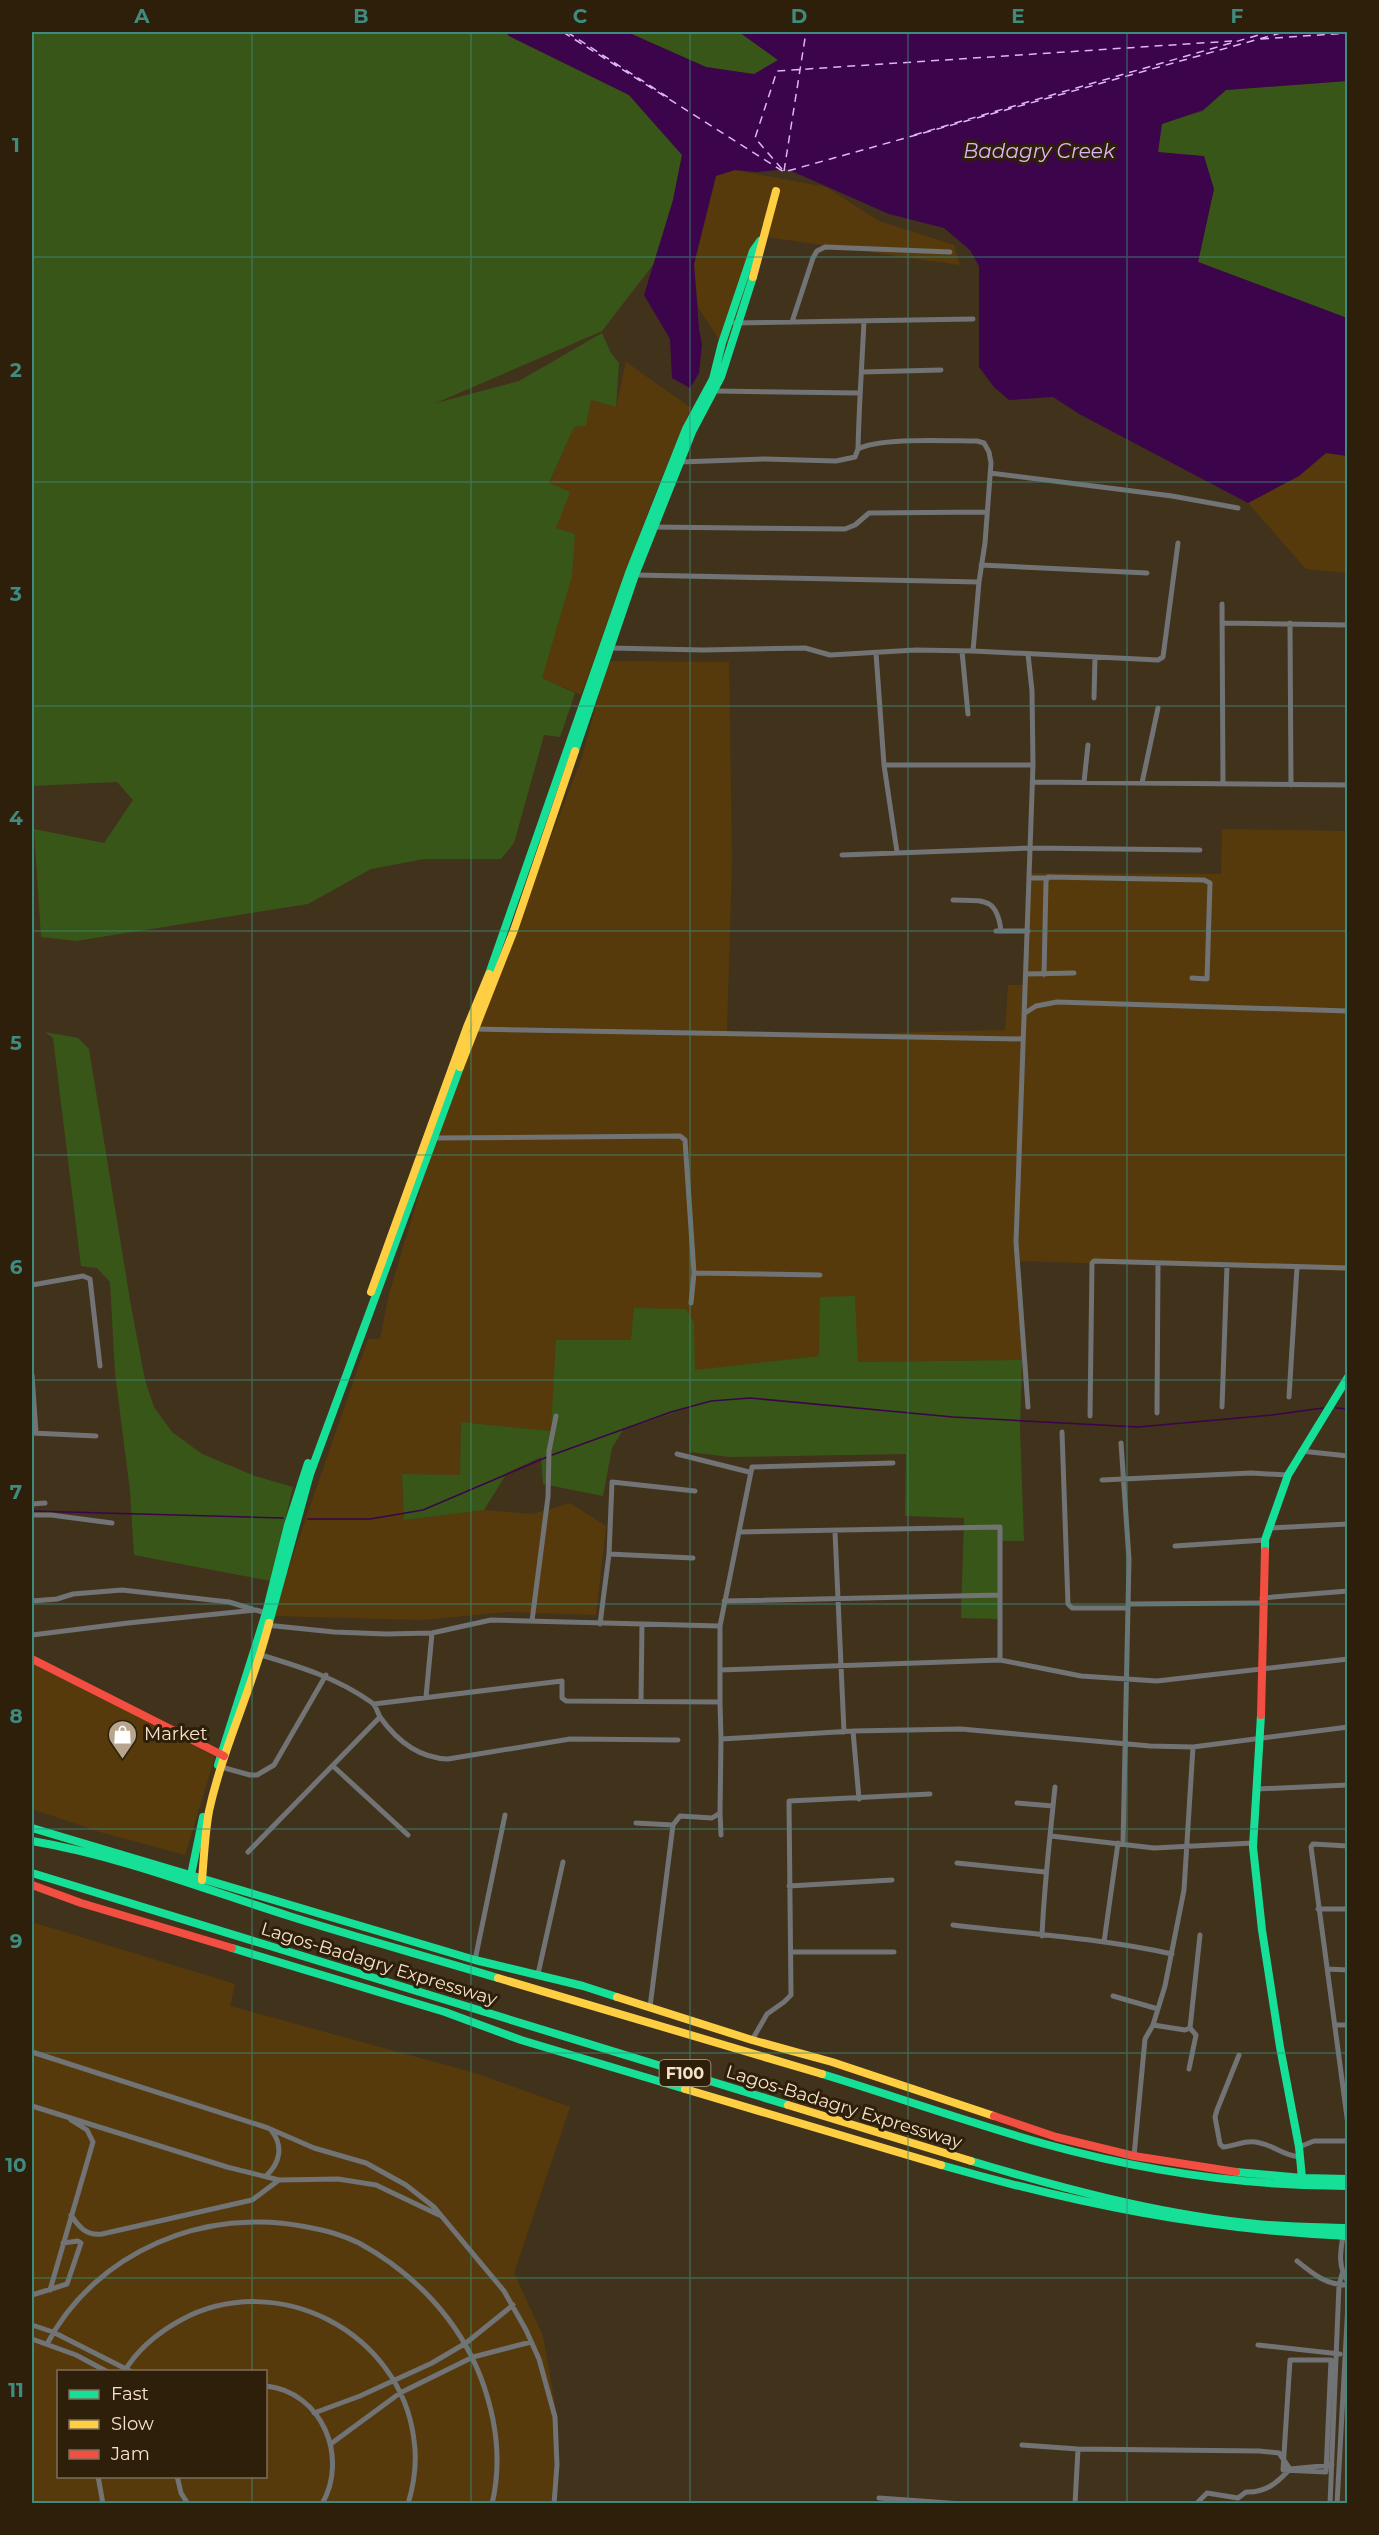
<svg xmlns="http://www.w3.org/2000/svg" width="1379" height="2535" font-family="Montserrat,sans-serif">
  <rect width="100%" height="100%" fill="#41321c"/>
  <!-- built -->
  <path fill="#563a0c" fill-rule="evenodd" d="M735,170l91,17 53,34 75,24 6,20 -194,-28 -16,40 -21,69 -11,-8 -20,-31 -4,-43 22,-89z
    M626,362l65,46 -38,91 -72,196 -39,-17 9,-34 24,-110 -20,-6 -6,-44 25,-57 12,-1 5,-26 25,7z
    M1326,453l21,3v117l-41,-4 -58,-66 51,-27z
    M608,661l121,1 3,199 -5,171 113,2 165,-4 3,-45h16l7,-112 190,1 1,-45 125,2v440l-328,-10 3,99 -165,2 -2,-65h-35v59l-126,15v-48l-62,17 -81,91 -90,-9 -1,53h-58l2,45 80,-10 49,4 37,-11 36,23 -10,89 -87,-3 -88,8 -149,-4 96,-277h12l9,-45 54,-180 138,-354z
    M32,1663l93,44 90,50 -30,98 -82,-22 -71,-24v-27l2,-13 -2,-7z
    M32,1922l203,62 -5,22 245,67 95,34 -56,166 29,63 14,79 -4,88h-521zM58,2372h208v104h-208z"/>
  <!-- green -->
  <path fill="#395619" d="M32,32h473l4,4 120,59 53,60 -9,45 -17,61 -54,70 -166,72 83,-22 83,-48 9,20 8,10 -3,44 -25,-7 -5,26 -12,1 -25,56 21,9 -14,36 19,6 -3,42 -30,102 33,15 -15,44 -16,-2 -30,108 -13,16h-77l-53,10 -63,35 -232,37 -35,-4 -7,-108 70,14 29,-43 -16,-18 -85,4z
    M627,32h112l39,28 -24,15 -48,-8z
    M1347,81v237l-149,-56 16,-73 -56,-36 3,-29 42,-13 23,-21z
    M45,1032l33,6 11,11 42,257 14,74 9,27 18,25 30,22 53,22 38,11 -22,94 -137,-26 -4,-64 -15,-118 -5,-91 -13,-14 -16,-2 -28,-228z
    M855,1296l3,66 164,-2 -2,69 4,112h-26v78l-37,-1 3,-100 -59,-2 1,-62 -176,3 -41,-5 1,-45 -67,23 -11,18 -9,48 -60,-12 -2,-27 -34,16 -23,37 -80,10 -2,-46 58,1 1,-53 90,9 5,-91h75l3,-32 52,1 8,14 1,47 124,-14 1,-59z"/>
  <!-- water -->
  <path fill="#3b044b" d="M505,32h122l79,35 48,7 24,-14 -39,-28h608v49l-121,9 -23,20 -41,14 -4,28 46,4 10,33 -16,73 149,56v138l-21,-3 -27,23 -51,27 -167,-88 -28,-18 -44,3 -15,-13 -15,-20v-101l-9,-16 -26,-22 -55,-14 -102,-45 -31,3 -21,-2 -19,6 -22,88 5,65 3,16 -3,28 -9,15 -18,-10 -2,-39 -26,-44 29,-95 9,-45 -53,-60 -120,-59z"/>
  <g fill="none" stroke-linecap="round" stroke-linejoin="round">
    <!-- stream -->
    <path stroke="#3b044b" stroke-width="1.5" d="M1336,1408l12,1
      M552,1455l119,-43 40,-11 39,-3 203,19 185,10 134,-12 51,-7
      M32,1511l251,7
      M308,1519h62l53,-9 124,-53"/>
    <!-- ferry -->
    <path stroke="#dfb6f5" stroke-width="1.5" stroke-dasharray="8 6" stroke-linecap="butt" d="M563,32l221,140 500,-140
      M567,32l102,66
      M1261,39l87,-6
      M914,135l355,-103
      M782,169l-27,-31 22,-67 455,-30
      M784,171l22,-139"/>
    <!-- street -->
    <path stroke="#717375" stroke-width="5" d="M792,322l21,-64 4,-7 8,-4 125,5
      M734,323l239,-4
      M862,372l79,-2
      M715,391l144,2
      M680,462l85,-3 71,2 19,-4 3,-8
      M990,473l182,23 66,12
      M651,527l194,2 10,-4 14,-12 117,-1
      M981,565l166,8
      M635,575l344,7 6,-39 6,-80 -2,-11 -5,-9 -7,-2c-28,0 -97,-4 -119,8 1,-43 4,-85 6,-128
      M1222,604l1,180
      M1223,623l125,2
      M1290,623l1,162
      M609,648l94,2 102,-2 25,7 86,-5 57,1 185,9 5,-3 15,-114
      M962,651l6,63
      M973,651l6,-69
      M876,653l8,112 13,87
      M1028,654l4,37 1,74 -17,477 12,165
      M1094,698l1,-41
      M884,765h149
      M1032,782l316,3
      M1084,782l4,-37
      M1142,783l16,-75
      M842,855l189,-7 169,2
      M1030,878h17
      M953,900c29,1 44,-4 48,31
      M996,931h32
      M1027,974l47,-1
      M1044,975l2,-94 2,-4 156,3 6,3 -3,96 -15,-1
      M1025,1013l11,-7 21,-4 291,9
      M473,1029l550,10
      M434,1138l246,-2 5,4 9,133 126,2
      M32,1285l51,-9 7,3 10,87
      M691,1303l3,-30
      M32,1375l4,58
      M1289,1397l8,-130
      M1222,1407l5,-142
      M1157,1413l1,-149
      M1090,1416l2,-153 2,-2 254,7
      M1062,1432l6,172 4,4h56
      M32,1433l64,3
      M1121,1443l8,116 -6,285
      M1301,1451l47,5
      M677,1454l72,18
      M1102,1480l149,-7 37,2
      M32,1504l13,-1
      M32,1515h19l61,8
      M1268,1528l80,-4
      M739,1532l261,-5v133
      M835,1532l9,200
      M1175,1546l90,-6
      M609,1554l84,4
      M1262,1598l86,-7
      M32,1601l25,-2 16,-5 49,-4 107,12 23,7
      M724,1601l276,-6
      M1128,1604l134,-1
      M532,1621l16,-124 1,-46 7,-35
      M600,1624l9,-70 3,-72 83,9
      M266,1625l68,7 52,2 46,-1 59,-13 229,6
      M32,1635l96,-12 128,-13 10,3
      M261,1655c40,12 76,23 110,47 6,4 6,10 9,15 17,24 38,41 68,42l122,-20 108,1
      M720,1670l280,-10 81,16 76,5 191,-22
      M426,1697l6,-64
      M641,1700l1,-76
      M720,1702l1,37 132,-8 108,-2 189,17 43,1 155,-20
      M374,1704l188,-23v17l4,3 154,1v-76l32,-159 141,-4
      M853,1731l6,68
      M333,1766l75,69
      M221,1767l29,8h7l17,-10 52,-90
      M1257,1789l91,-4
      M1017,1803l36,3
      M720,1813l1,22
      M636,1823l37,2
      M1051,1836l103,12 99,-5
      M1348,1846l-35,-2 -2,3 37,278
      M248,1852l132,-135
      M957,1863l88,9
      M789,1886l103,-6
      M1318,1909h30
      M953,1925c73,9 147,13 219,29
      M1042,1936c2,-50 8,-99 13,-149
      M1104,1942l14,-99
      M791,1952h103
      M475,1960l30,-145
      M1327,1969l21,1
      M538,1974l25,-112
      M1113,1996l45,13
      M650,2007l23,-182 7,-9 32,2 8,-5 1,-74
      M1153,2025l32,5 5,-2 10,-93
      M1336,2025h12
      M752,2040l15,-26 17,-12 7,-7 -2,-194 141,-7
      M32,2052l236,76 46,20 52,15 40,22 28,22 70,84 22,39 13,29 16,58 2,48 -3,39
      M1239,2055l-22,55 -2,7 5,27 3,3c13,-1 23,-8 37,-4 15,3 24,13 40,14
      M1189,2069l7,-34 -6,-7
      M32,2106l195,61 52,13 59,-1 38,6 63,30
      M1299,2147l15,-6h34
      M1134,2156l11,-117 8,-14 12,-39 19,-96 9,-143
      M266,2176c14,-13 18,-30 5,-46
      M71,2215c8,12 15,21 31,19l150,-34 27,-20
      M1343,2236c-3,17 -5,31 5,46
      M1297,2261c16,13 29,24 51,24
      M50,2290l43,-148 -6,-12 -16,-10
      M32,2295l35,-11 14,-41 -3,-2 -15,2
      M32,2325l21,7 79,40
      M32,2339l44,16 32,17
      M47,2344c49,-93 159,-138 260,-117 17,3 36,8 52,16 55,30 100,77 122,135 15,40 21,84 11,126
      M1258,2345l82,9
      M1290,2360h41l-5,112 -43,-2z
      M124,2372c13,-22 35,-40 57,-52 96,-52 220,12 233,120 3,20 0,44 -6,64
      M266,2386c56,6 83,71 56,118
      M314,2413l46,-17 72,-33 34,-20 47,-38
      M332,2443l68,-50 73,-36 58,-15
      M1022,2445l56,4 181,2 20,2 11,16 42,-4
      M98,2476l5,28
      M177,2476l4,17 7,11
      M879,2498l83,6
      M1075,2504l3,-55
      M1196,2504l11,-11 31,5 8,-6c19,1 31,-9 43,-22
      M1330,2504l9,-219 3,-11
      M1337,2504l11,-200"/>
    <!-- fast -->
    <path stroke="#16e098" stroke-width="8" d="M575,751l60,-176 57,-143 29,-55 32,-100
      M489,974l140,-401 57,-144 27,-50 9,-36 31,-92 7,-10
      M1265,1551v-11l23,-65 60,-98
      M269,1623l41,-149 150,-407
      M1261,1715l-8,132 9,83 18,117 19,100 3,31
      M218,1765l48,-152 22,-88 20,-62
      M32,1828l443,132 108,26 34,11
      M32,1841c88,15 172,48 257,75 69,22 140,41 209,62
      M32,1873l756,232
      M191,1875l12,-58
      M232,1948l213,64 76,28 164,49
      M822,2074c75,23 148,49 223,70 98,27 202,42 303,42
      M971,2161c90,27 183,52 276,62 34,4 68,4 101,5
      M941,2165c136,39 266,65 407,71
      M1236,2172l66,6 46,1"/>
    <!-- slow -->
    <path stroke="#ffcf43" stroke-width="8" d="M753,277l23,-86
      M460,1067l54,-137 61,-179
      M371,1292l96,-265 22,-53
      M202,1880c2,-23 3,-47 7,-69 14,-64 44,-124 60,-188
      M498,1978l324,96
      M617,1997l135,43 80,22 162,54
      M685,2089l256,76
      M788,2105l183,56"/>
    <!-- jam -->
    <path stroke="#f24e42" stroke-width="8" d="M32,1659l192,97
      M1261,1715l4,-164
      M32,1885l49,18 151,45
      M994,2116l62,21 78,19 102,16"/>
  </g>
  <!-- grid -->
  <path fill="none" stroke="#3e8c80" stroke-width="1.5" stroke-opacity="0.55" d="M252,32v2340M471,32v2472M690,32v2472M908,32v2472M1127,32v2472M32,257h1316M32,482h1316M32,706h1316M32,931h1316M32,1155h1316M32,1380h1316M32,1604h1316M32,1829h1316M32,2053h1316M32,2278h1316M252,2476v28"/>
  <!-- icons -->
  <defs>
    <symbol id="shop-pin" viewBox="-11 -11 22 30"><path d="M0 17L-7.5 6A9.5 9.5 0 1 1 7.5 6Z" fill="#b8a58d" stroke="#2e1f0a"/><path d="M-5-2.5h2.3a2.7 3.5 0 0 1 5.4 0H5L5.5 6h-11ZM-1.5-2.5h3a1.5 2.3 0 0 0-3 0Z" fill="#fff"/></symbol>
  </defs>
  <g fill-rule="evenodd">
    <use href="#shop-pin" x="106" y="1718" width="33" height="45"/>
  </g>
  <g text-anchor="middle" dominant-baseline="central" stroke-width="6" stroke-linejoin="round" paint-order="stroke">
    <!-- shield labels -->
    <rect fill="#2e1f0a" stroke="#bba890" stroke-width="1.5" x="659.5" y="2060" width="51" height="26" rx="4.5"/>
    <g font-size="16" font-weight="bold" fill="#f8e3ca">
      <text x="685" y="2073">F100</text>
    </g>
    <!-- poi labels -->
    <g font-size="18" fill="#f8e3ca" stroke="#2e1f0a" text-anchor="start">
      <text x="144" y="1734">Market</text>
    </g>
    <!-- street labels -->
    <g font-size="18" fill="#f8e3ca" stroke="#2e1f0a">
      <text transform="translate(379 1964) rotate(17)">Lagos-Badagry Expressway</text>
      <text transform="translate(844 2107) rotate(17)">Lagos-Badagry Expressway</text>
    </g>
    <!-- water labels -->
    <g font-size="20" font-style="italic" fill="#dfb6f5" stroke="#2e1f0a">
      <text x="1039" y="151">Badagry Creek</text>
    </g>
  </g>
  <!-- border -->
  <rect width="1379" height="2535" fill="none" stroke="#2e1f0a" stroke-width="66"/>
  <!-- legend -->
  <rect x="57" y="2370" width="210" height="108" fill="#2e1f0a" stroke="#7f6d57" stroke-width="1.5"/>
  <rect x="69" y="2390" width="30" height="9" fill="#16e098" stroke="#7f6d57" stroke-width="1.5"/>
  <text x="111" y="2400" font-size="18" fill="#f8e3ca">Fast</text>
  <rect x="69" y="2420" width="30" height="9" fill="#ffcf43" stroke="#7f6d57" stroke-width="1.5"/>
  <text x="111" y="2430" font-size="18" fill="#f8e3ca">Slow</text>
  <rect x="69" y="2450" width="30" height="9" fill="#f24e42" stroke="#7f6d57" stroke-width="1.5"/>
  <text x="111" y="2460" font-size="18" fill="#f8e3ca">Jam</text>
  <rect x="33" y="33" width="1313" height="2469" fill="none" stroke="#3e8c80" stroke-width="2"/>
  <g font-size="20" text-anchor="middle" font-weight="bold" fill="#3e8c80">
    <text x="142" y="23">A</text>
    <text x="361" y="23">B</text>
    <text x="580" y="23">C</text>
    <text x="799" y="23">D</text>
    <text x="1018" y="23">E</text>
    <text x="1237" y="23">F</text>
    <text x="16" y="152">1</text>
    <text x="16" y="377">2</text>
    <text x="16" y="601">3</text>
    <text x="16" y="825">4</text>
    <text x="16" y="1050">5</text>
    <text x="16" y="1274">6</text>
    <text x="16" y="1499">7</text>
    <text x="16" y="1723">8</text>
    <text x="16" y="1948">9</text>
    <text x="16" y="2172">10</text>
    <text x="16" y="2397">11</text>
  </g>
</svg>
